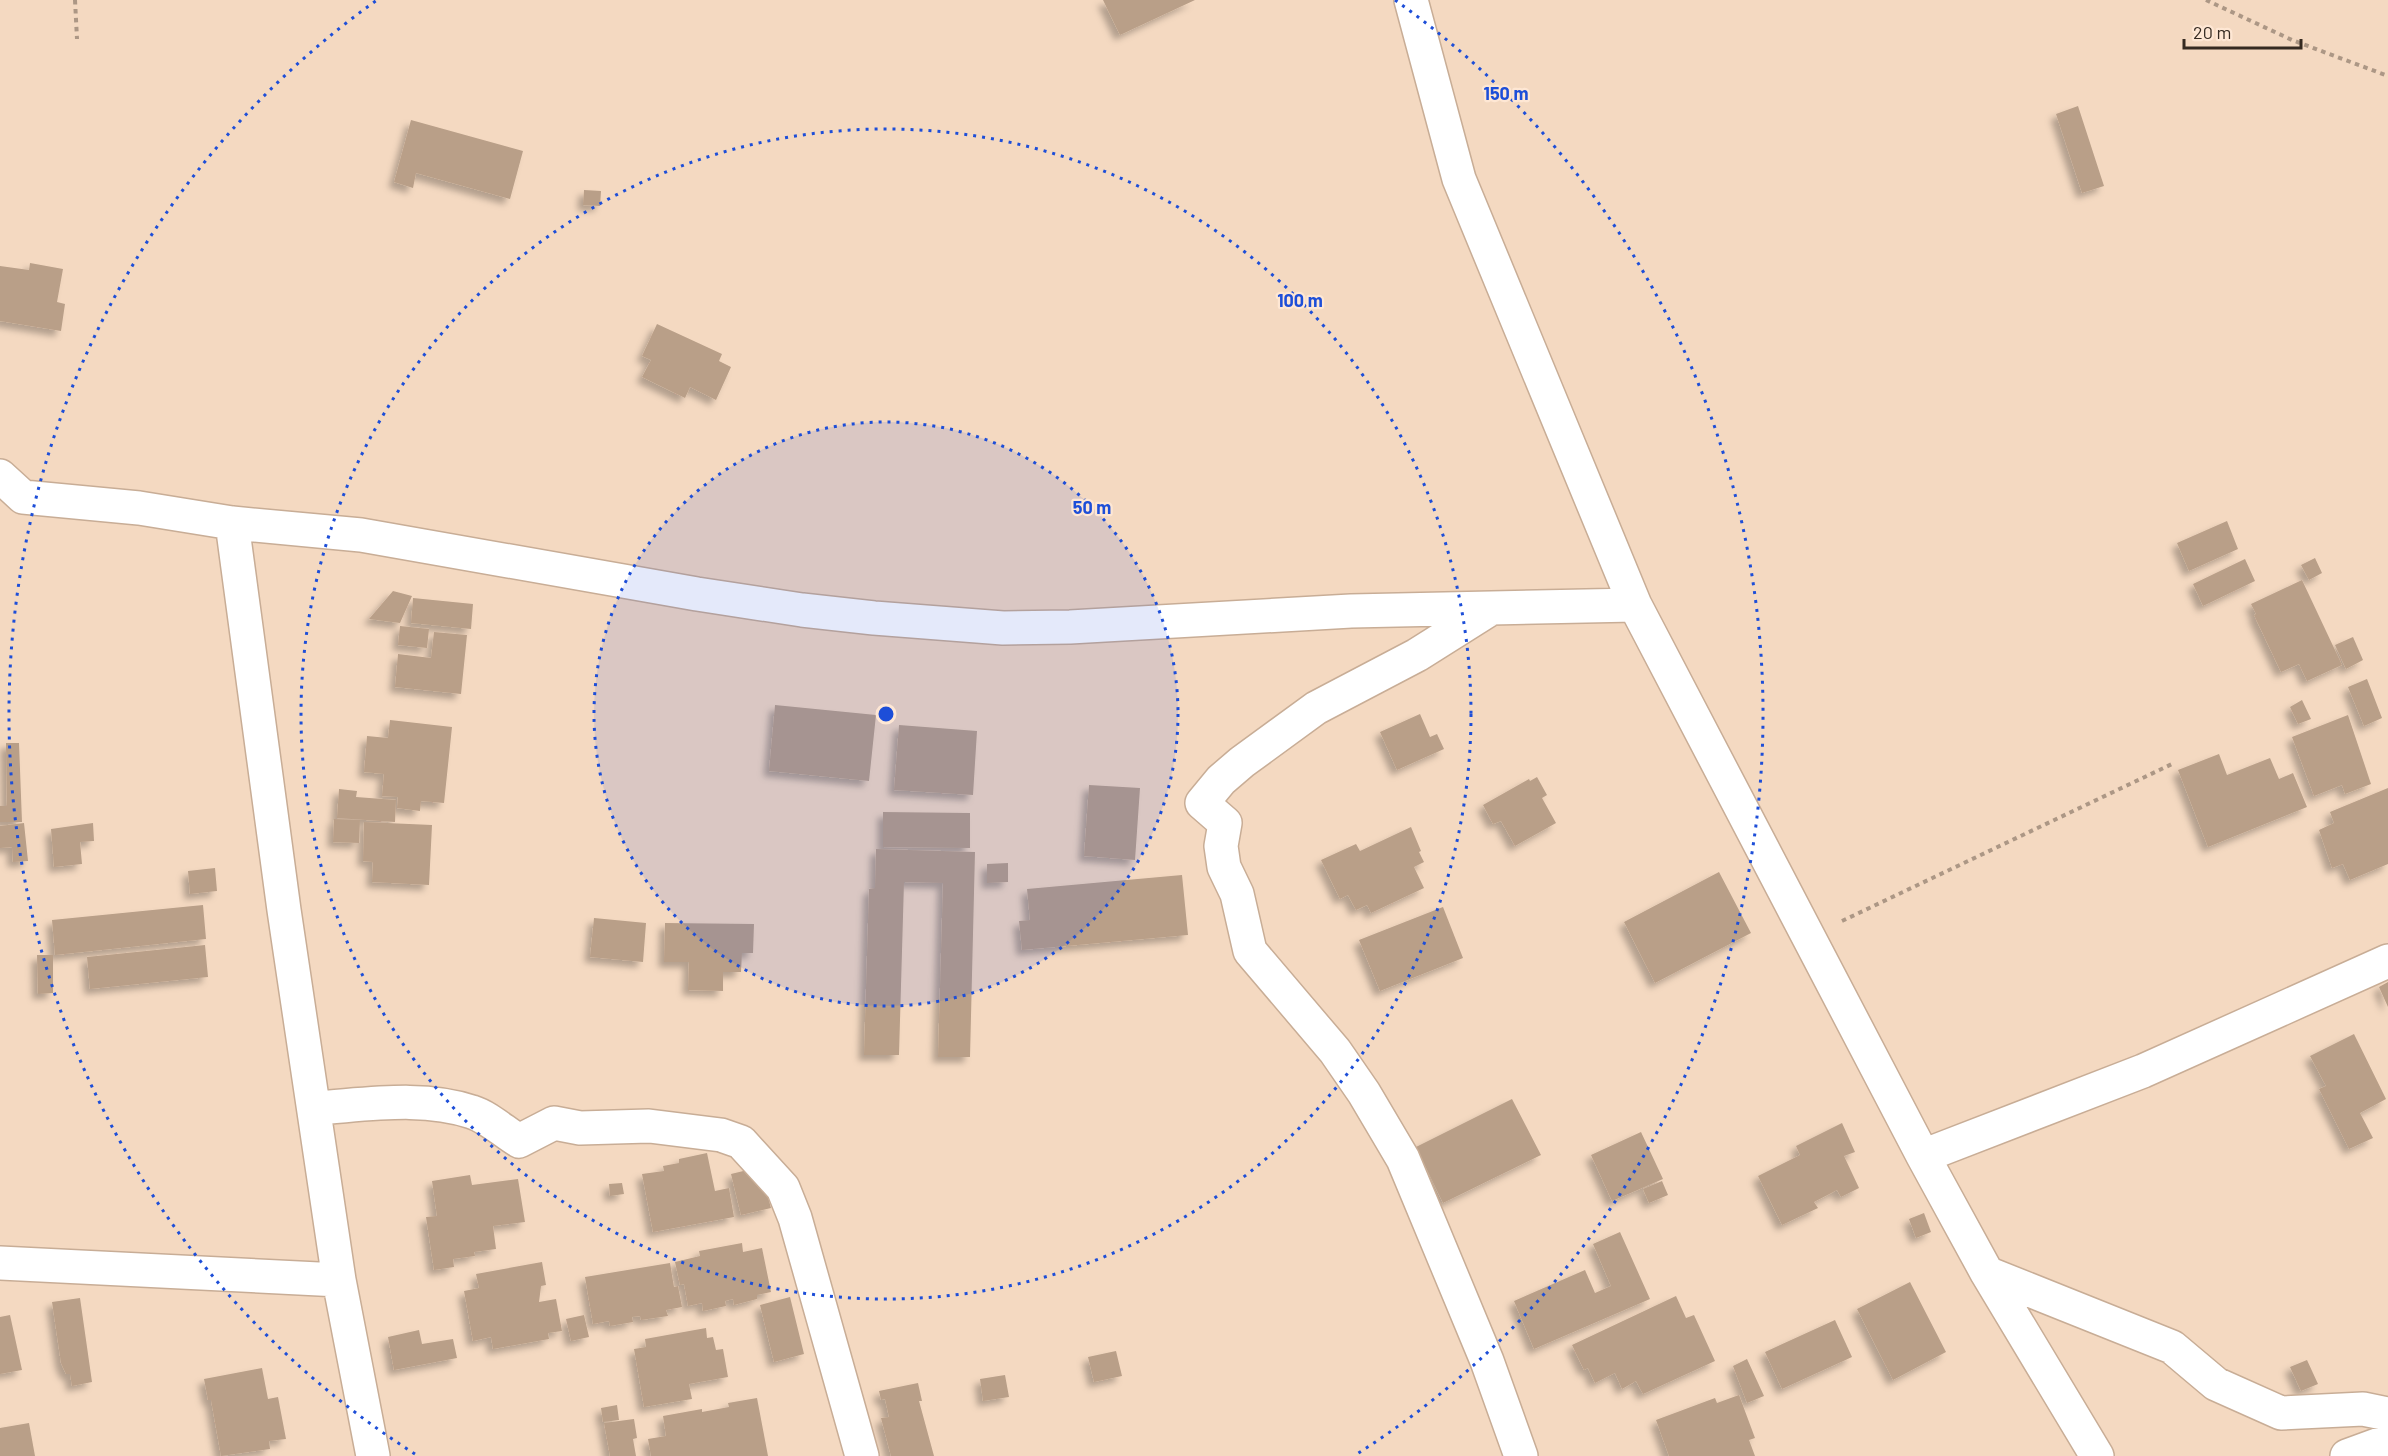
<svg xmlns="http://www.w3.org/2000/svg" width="2388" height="1456" font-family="Barlow,sans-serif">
  <defs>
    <filter id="shadow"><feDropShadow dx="-5.5" dy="5.5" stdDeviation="3" flood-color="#0004"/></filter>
  </defs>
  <rect width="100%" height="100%" fill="#f4d9c1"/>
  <!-- building -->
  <path fill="#b99f88" filter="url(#shadow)" d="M1103,0h92l-75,35z
    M2078,106l26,80 -22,7 -26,-79z
    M411,120l112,31 -13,48 -94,-26 -3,15 -19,-6z
    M584,190l17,1 -1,15 -17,-1z
    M30,263l33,6 -6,33 8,2 -4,27 -61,-10v-55l29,4z
    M657,324l65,30 -3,7 12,6 -15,33 -26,-13 -5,11 -43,-21 9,-17 -9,-4z
    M2227,521l11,28 -49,22 -12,-28z
    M2315,558l7,15 -13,7 -8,-15z
    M2245,559l10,22 -52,25 -10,-22z
    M2302,580l40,85 -35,16 -8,-17 -18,8 -27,-57 2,-1 -5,-10z
    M393,591l19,5 -12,27 -31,-4z
    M413,598l60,6 -2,25 -60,-6z
    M400,626l29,3 -2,19 -29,-3z
    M434,632l33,3 -6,59 -66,-7 3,-33 33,4z
    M2353,637l10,23 -17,9 -11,-24z
    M2367,679l15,39 -18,8 -16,-39z
    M2302,700l9,19 -13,5 -8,-17z
    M775,705l101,10 -7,66 -100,-10z
    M1420,714l10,23 7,-3 7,15 -47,21 -17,-38z
    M2348,715l23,69 -26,10 -3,-9 -28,11 -22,-59z
    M390,720l62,7 -8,76 -23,-2 -1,10 -23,-3 1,-11 -16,-1 2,-22 -20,-2 3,-36 21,2z
    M899,725l78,6 -4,64 -79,-5z
    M6,743h13l3,79h-22v-16h7z
    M2219,754l8,21 43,-17 9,21 14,-6 14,34 -99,40 -30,-77z
    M1537,777l10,18 -5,3 14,25 -41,23 -14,-25 -8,3 -10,-19 46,-26 1,2z
    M1089,785l51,3 -5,72 -51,-4z
    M2388,788v76l-38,16 -7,-16 -11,4 -13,-38 15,-7 -4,-11z
    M339,789l18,2 -1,6 40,3 -1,22 -58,-4z
    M883,812l87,1v35l-87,-1z
    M334,819l26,1 -1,23 -26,-1z
    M364,822l68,3 -3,60 -57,-3 1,-20 -10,-1z
    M24,823l4,38 -15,1 -1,-15 -12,1v-22z
    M93,823l1,18 -14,1 2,22 -28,3 -3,-38z
    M1411,827l10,24 -2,1 5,10 -10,5 10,21 -53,25 -4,-8 -11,5 -8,-15 -8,4 -19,-39 35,-16 4,7z
    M876,849l99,3 -5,205h-32l5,-174 -39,-1 -5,173h-35l5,-166 6,-1z
    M1008,863v19l-21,1v-19z
    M215,868l2,23 -27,3 -2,-23z
    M1719,872l32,61 -96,50 -31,-61z
    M1182,875l6,60 -166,15 -3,-29 11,-1 -3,-31z
    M203,905l3,34 -151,16 -3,-35z
    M1443,907l20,51 -83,33 -21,-51z
    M594,918l52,5 -3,39 -53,-5z
    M665,923l89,1 -1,29h-11l-1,19h-18v19l-35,-1 1,-28h-25z
    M205,945l3,32 -118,12 -3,-32z
    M37,955h16v38l-15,1z
    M2388,982v25l-9,-20z
    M2354,1034l32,65 -26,14 13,25 -24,11 -30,-60 7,-3 -16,-30z
    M1512,1099l29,56 -98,48 -27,-56z
    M1842,1123l13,29 -11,4 15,32 -18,9 -4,-7 -23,12 4,6 -36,17 -24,-49 42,-21 -4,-9z
    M1641,1132l22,47 -51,22 -21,-46z
    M707,1153l8,38 14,-3 5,29 -81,15 -11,-58 22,-3 -1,-5 16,-3v-4z
    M760,1167l11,41 -30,7 -10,-41z
    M470,1175l2,10 46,-6 7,43 -32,4 3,23 -22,3 1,4 -22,3 1,8 -20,3 -8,-53 11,-1 -5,-35z
    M1662,1181l6,14 -19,8 -6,-14z
    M622,1183l2,11 -14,2 -1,-12z
    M1924,1213l7,19 -15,6 -7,-19z
    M1620,1232l30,67 -116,50 -20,-48 71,-31 10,23 16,-7 -18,-42z
    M742,1243l1,9 19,-4 9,44 -14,3v4l-23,6 -1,-6 -8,2 1,5 -23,5 -1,-8 -14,3 -4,-22 -4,1 -5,-23 25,-6 -1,-5z
    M542,1262l4,23 -5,1 -2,16 17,-3 6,32 -14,2 1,6 -56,10 -2,-12 -18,4 -9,-50 15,-3 -3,-14z
    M670,1263l4,24 4,-1 4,21 -16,3 2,6 -27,4 -1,-4 -8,1 1,5 -23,4 -1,-5 -16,3 -8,-47z
    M1910,1282l36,70 -53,28 -36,-71z
    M1676,1296l10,22 8,-3 21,46 -72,33 -7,-13 -14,8 -7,-16 -20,10 -7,-15 -4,2 -12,-25z
    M790,1297l14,57 -30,8 -14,-57z
    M80,1298l12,84 -20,4 -2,-12h-4l-5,-11 -9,-61z
    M10,1315l12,55 -22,4v-57z
    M584,1315l5,22 -18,4 -5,-22z
    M1835,1320l17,37 -70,32 -17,-37z
    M706,1328l1,10 6,-1 3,13 7,-1 5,28 -39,7 3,15 -48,8 -10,-58 12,-2 -1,-8z
    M419,1330l3,14 31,-5 4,19 -63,12 -6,-33z
    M1116,1351l6,25 -28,6 -6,-25z
    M1747,1359l17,37 -17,7 -14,-37z
    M2307,1360l11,24 -17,7 -11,-24z
    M262,1368l6,31 10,-2 8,42 -17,2 1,8 -49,7 -10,-56h-3l-4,-21z
    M1005,1375l4,22 -26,4 -3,-22z
    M918,1383l4,18h-3l15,55h-43l-10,-38 8,-1 -4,-18 -4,1 -2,-9z
    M1739,1395l16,43 -6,2 6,16h-86l-13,-36 59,-22 2,5z
    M757,1398l11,58h-117l-3,-17 18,-3 -3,-20 39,-7v3l27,-5 -1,-4z
    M617,1405l2,15 -16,2 -2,-14z
    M634,1419l3,19 -4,1 3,17h-26l-6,-33z
    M29,1423l6,33h-35v-28z"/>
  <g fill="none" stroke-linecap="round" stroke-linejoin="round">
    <defs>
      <path id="minor" d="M1411,0l48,179 176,426 288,551 64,117 110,183
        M0,476l23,21 116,11 93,15 129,12 336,59 105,16 72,8 129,10 67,-1 281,-16 284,-6
        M232,523l52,387 55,370 34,176
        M1490,609l-73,46 -101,53 -74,54 -21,18 -19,23 23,20 -4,23 3,21 13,27 13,57 85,100 29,42 39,66 84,202 34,95
        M315,1108c50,-3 108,-13 157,4 16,5 32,20 47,29l35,-18 26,5 69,-2 72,9 20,7 42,46 12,30 67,238
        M1923,1156l220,-85 245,-110
        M0,1263l339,17
        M1987,1273l185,74 44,37 65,29 82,-4 25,5
        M2347,1456l41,-15"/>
    </defs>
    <!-- minor casing -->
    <use href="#minor" stroke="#c8ad96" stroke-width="36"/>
    <!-- path -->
    <path stroke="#ac9785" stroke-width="4" stroke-dasharray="4.5 4.5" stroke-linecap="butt" d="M75,0l2,39
      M2206,0l86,40 96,36
      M1842,921l330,-157"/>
    <!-- minor -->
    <use href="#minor" stroke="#fff" stroke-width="33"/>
  </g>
  <!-- distance rings -->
  <circle cx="886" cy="714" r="292" fill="#1d4ed8" fill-opacity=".12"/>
  <g fill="none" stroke="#1d4ed8" stroke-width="3" stroke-dasharray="3 6">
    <circle cx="886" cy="714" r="292"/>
    <circle cx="886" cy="714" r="585"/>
    <path d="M415 1454A877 877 0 0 1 377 0M1395 0A877 877 0 0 1 1357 1454"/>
  </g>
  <circle cx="886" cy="714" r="9" fill="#1d4ed8" stroke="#fee7d4" stroke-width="3"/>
  <g font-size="18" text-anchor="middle" font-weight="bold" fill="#1d4ed8" stroke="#fee7d4" stroke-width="4.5" stroke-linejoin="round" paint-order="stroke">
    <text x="1506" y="100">150 m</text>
    <text x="1300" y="307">100 m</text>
    <text x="1092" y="514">50 m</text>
  </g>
  <!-- scale -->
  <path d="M2184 39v9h117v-9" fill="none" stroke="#352a21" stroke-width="3"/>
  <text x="2193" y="39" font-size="18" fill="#352a21" stroke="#fee7d4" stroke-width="4.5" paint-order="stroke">20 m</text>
</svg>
